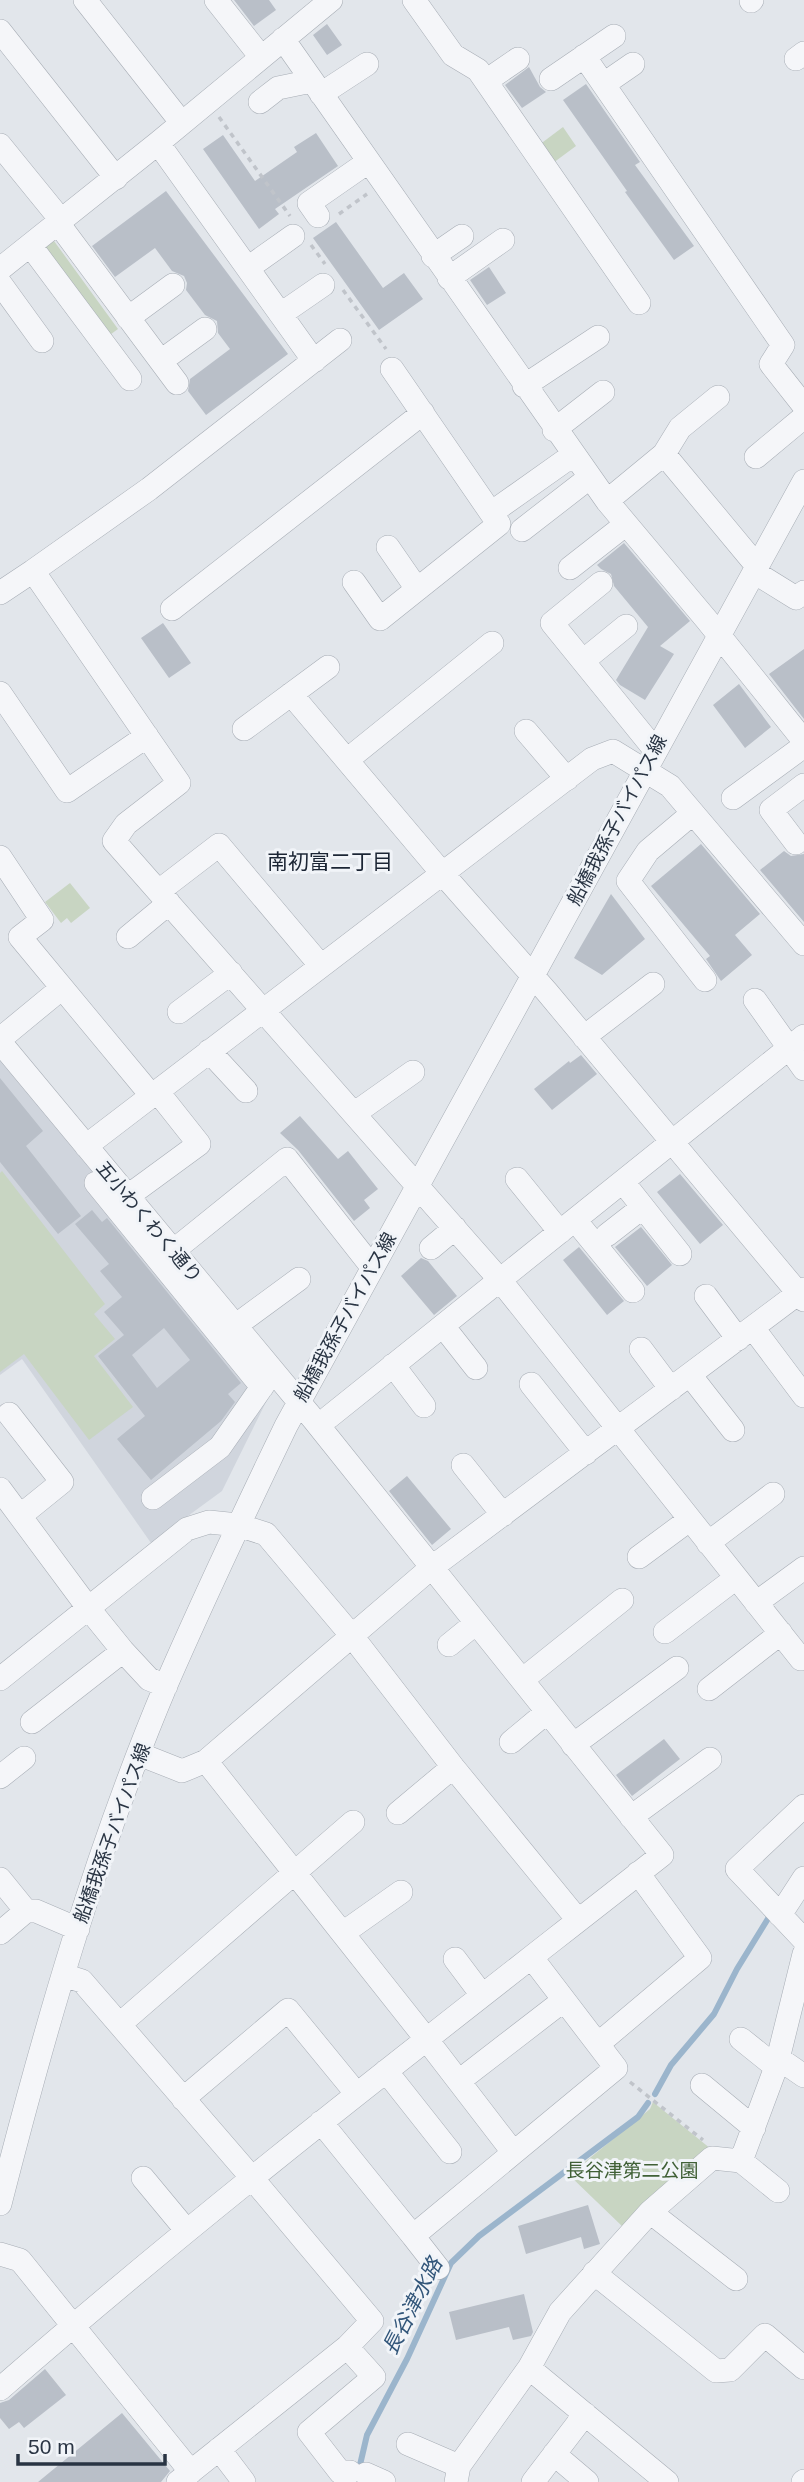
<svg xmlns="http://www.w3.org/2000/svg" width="804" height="2482" font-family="Arial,'Noto Sans JP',sans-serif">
  <rect width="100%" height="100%" fill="#e2e6eb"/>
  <!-- built -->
  <path fill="#d0d5dd" d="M0,1057l271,335 -49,99 -71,52 -129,-184 -22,16z"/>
  <!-- green -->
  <path fill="#c8d5c2" d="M563,127l13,19 -23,17 -14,-18z
    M54,241l64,88 -11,8 -64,-88z
    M70,883l20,25 -19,15 -4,-5 -6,5 -16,-21z
    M2,1171l103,133 -11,10 21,25 -21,17 39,51 -44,33 -65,-86 -24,18v-199z
    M653,2102l58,47 -88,78 -54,-52 81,-66z"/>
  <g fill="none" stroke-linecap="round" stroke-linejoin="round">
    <!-- stream -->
    <path stroke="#9bb5cc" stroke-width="6" d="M655,2094l16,-29 43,-51 23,-45 32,-52
      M356,2482l11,-47 40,-76 44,-96 28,-27 159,-119 10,-14"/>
  </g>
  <!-- building -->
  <path fill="#b9bfc8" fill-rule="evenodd" d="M234,0h35l7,10 -22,16z
    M327,24l15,21 -15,10 -14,-20z
    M529,67l11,20 6,5 -24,16 -17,-23z
    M586,84l54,78 -5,3 59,81 -20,14 -49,-68 2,-1 -64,-91z
    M316,133l22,33 -63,43 4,5 -20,15 -56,-80 20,-14 32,46 42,-29 -3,-5z
    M166,191l122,163 -82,61 -18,-24 2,-12 40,-30 -12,-16 -1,-12 -12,-6 -19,-25 1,-7 -3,-7 -12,-5 -17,-23 -40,29 -23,-31z
    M336,222l47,66 21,-15 19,26 -44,31 -66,-92z
    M489,267l17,26 -19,12 -17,-25z
    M624,543l66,78 -30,25 14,8 -29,46 -25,-15 -4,-5 32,-53 -34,-41 -3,-12 -10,-5 -4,-4z
    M163,623l28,40 -22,15 -28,-40z
    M804,649v70l-35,-45z
    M739,684l32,43 -26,21 -32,-43z
    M701,844l59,70 -25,21 17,20 -31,26 -15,-22 4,-3 -59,-70z
    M784,851l7,5 13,-2v68l-44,-52z
    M611,894l34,45 -43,36 -28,-17z
    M581,1055l16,19 -45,36 -18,-21 35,-28 1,2z
    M0,1078l43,53 -17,15 55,70 -23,18 -58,-72z
    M300,1116l38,43 10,-8 30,38 -14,11 6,8 -16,13 -56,-71 -18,-17z
    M680,1174l43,51 -23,19 -43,-52z
    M92,1210l10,12 5,-4 134,165 -13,11 7,8 -14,19 -70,59 -34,-41 28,-23 -47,-60 26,-21 -20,-23 18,-15 -22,-26 9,-7 -34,-40zM164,1328l26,32 -33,28 -25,-33z
    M641,1227l31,38 -25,21 -32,-39z
    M579,1247l45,54 -17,14 -44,-55z
    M421,1258l7,3 29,35 -23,19 -33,-39z
    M407,1476l44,53 -19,16 -43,-54z
    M664,1739l16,20 -48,37 -16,-21z
    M588,2205l12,39 -16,5 -3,-12 -55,17 -8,-28z
    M524,2294l9,38 -2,4 -18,4 -4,-13 -53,13 -7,-28z
    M45,2369l21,26 -42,33 -5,-6 -10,7 -9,-11v-15l9,-3z
    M122,2413l48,58 -9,11h-123z"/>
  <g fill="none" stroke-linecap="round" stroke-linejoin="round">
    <defs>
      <path id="minor" d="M85,0l96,122
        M216,0l45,57
        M414,0l39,55 25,15 161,233
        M751,1l1,-1
        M0,31l116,147
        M283,39l324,462 99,118 98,122
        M584,56l199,289 -12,19 33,42
        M796,59l8,-6
        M551,79l63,-43
        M486,81l32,-22
        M604,84l29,-20
        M321,94l46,-30
        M260,102l18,-14 34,-7
        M158,143l156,218
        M0,145l61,75
        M318,216l-9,-13 59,-41
        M58,223l119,160
        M30,245l100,134
        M433,256l29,-20
        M248,268l45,-32
        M0,269l158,-126 173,-143
        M449,278l54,-38
        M0,283l42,58
        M281,314l42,-29
        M128,318l45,-33
        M161,361l44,-32
        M392,369l99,144
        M524,386l74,-49
        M718,397l-38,31 -16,26 93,112
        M554,430l49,-38
        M756,457l48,-40
        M607,501l57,-47
        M522,530l67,-52
        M388,547l29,42
        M570,568l55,-43
        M33,571l116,-82 191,-149
        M754,572l42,26 8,-6
        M354,582l26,37 119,-95 -8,-11 82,-58
        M601,583l-49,40 103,127
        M0,593l33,-22 146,212 -53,41 -12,17 386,439 301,379
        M172,609l251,-196
        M583,661l43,-35
        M0,693l67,98 80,-55
        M291,694l151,179 105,119 257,308
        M244,729l84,-62
        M526,731l41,48
        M347,760l145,-117
        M733,798l71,-52
        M693,813l-45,38 -20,30 77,99
        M796,843l-25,-33 33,-25
        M0,857l42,63 -22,17 131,158 10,1 38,48 -71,52
        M159,891l60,-46 102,121
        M128,937l41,-34
        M755,1000l49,69
        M179,1012l52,-39
        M584,1037l69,-53
        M0,1039l62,-51
        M0,1042l314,378 348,435c-223,175 -448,347 -662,534
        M209,1051l37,40
        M355,1113l58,-41
        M86,1146l506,-387 21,-8 57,35 134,158
        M517,1179l43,53
        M623,1182l57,72
        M96,1183l166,204
        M575,1220l58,71
        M607,1235l36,-28
        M431,1248l24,-20
        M173,1251l114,-92 85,108
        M706,1296l32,43
        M235,1326l64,-47
        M443,1326l33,42
        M753,1328l51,68
        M641,1349l30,40
        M393,1365l31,41
        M690,1375l43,55
        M531,1384l55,69
        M9,1414l53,68 -42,34
        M329,1417l475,-381
        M463,1465l40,50
        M0,1489l89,120 34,42 26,28 17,7
        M153,1498l67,-51 51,-73
        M708,1543l65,-49
        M639,1557l50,-37
        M756,1603l48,-35
        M665,1632l71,-54
        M449,1645l27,-22
        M0,1679l187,-150 22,-7 29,3 28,9 86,102 101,131 125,153
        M522,1680l100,-80
        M709,1689l72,-56
        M32,1722l91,-71
        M511,1742l36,-30
        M573,1745l104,-77
        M139,1754l43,17 24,-10 225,-193 373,-279
        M206,1761l221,279 86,112
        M0,1777l24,-19
        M804,1806l-67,63 67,71
        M398,1813l55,-46
        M631,1817l79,-58
        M0,1879l26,32
        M780,1915l24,-37
        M0,1933l26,-22h10l42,18
        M343,1933l58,-41
        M455,1959l27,36
        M63,1975l19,6 170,197 120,143 -25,26 -169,135
        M120,2024l233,-202
        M741,2039l35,28
        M598,2044l102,-86 -62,-85
        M778,2058l26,18
        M386,2071l64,81
        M459,2081l105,-81
        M702,2085l52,43
        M183,2099l105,-89 68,83
        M321,2122l92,114 203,-168 -84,-110
        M741,2161l37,30
        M143,2178l44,53
        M0,2204c45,-176 95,-351 166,-519 38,-87 79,-174 120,-259l518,-945
        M650,2212l86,67
        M413,2236l25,32
        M0,2254l20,6 171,212
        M594,2273l122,98 14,-1 35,-35 39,33
        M347,2347l27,30 -65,55 31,40h10
        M529,2368l138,114
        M408,2444l51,22
        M219,2449l25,33
        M554,2454l33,28
        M366,2474l18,8
        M456,2482l3,-16 70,-98 31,-56 90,-100 62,-54 29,3 35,-94 28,-113
        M533,2482l52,-68
        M803,2482l1,-1"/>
    </defs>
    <!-- minor casing -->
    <use href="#minor" stroke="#a7adb5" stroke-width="24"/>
    <!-- path -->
    <path stroke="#c0c4ca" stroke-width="3.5" stroke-dasharray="5 5" stroke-linecap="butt" d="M219,117l71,99
      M339,214l28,-20
      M311,245l14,19
      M343,290l43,59
      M630,2082l73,58"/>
    <!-- minor -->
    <use href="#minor" stroke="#f5f6f9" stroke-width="23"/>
  </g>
  <g text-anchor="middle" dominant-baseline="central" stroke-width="6" stroke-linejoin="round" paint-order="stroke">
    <!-- street labels -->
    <g font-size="19" fill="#293443" stroke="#f1f4f8">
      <text transform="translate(617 820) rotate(-62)">船橋我孫子バイパス線</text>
      <text transform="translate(149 1222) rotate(50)">五小わくわく通り</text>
      <text transform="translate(345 1317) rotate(-61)">船橋我孫子バイパス線</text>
      <text transform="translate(112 1833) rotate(-70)">船橋我孫子バイパス線</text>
    </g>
    <!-- park labels -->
    <g font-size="19" fill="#406036" stroke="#f1f4f8">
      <text x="632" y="2170">長谷津第二公園</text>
    </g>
    <!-- neighbourhood labels -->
    <g font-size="21" fill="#1b2534" stroke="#f1f4f8">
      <text x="330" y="861">南初富二丁目</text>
    </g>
    <!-- water labels -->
    <g font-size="21" font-style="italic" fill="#315579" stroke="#f1f4f8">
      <text transform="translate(412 2306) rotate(-63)">長谷津水路</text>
    </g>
  </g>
  <!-- scale -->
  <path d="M18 2454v10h147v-10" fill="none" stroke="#293443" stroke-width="3.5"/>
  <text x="28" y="2454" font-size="21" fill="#293443" stroke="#f1f4f8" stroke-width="5" paint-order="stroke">50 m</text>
</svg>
